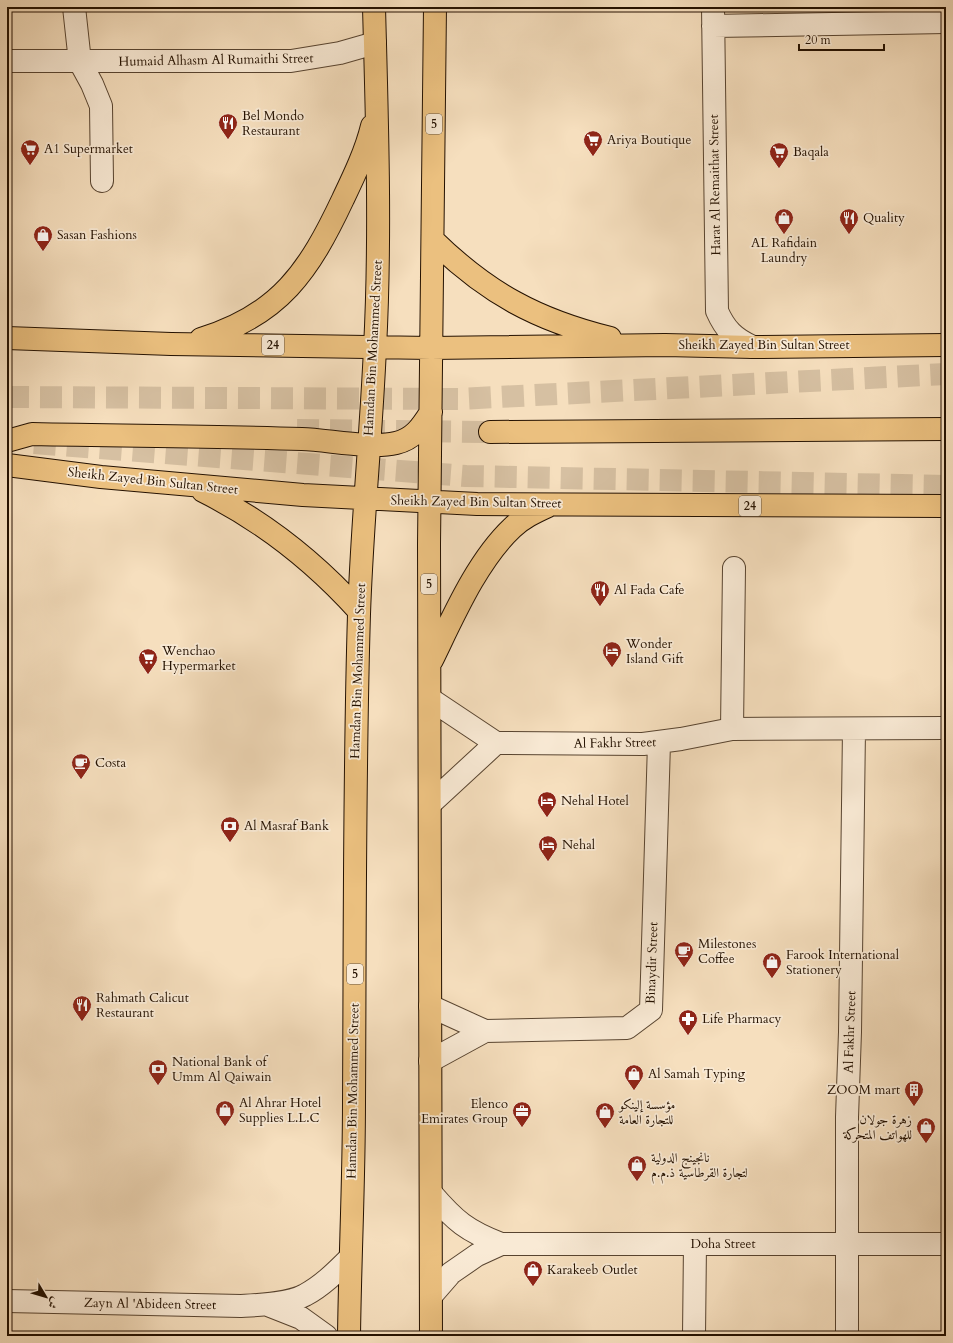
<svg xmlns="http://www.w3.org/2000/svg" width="953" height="1343" font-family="Cardo,Amiri,serif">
  <rect width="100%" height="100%" fill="#f6dfbe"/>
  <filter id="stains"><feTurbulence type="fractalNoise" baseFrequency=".005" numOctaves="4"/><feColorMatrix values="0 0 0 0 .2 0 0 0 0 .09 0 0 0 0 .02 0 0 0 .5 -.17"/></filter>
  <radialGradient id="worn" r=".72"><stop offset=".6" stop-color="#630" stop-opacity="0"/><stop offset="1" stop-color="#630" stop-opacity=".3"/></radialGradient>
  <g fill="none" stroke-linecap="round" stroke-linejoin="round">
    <!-- highway-tunnel -->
    <path stroke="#d6c0a2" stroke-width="22" stroke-dasharray="22 11" stroke-linecap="butt" d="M7,397l452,2 487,-25
      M297,430l193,2
      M34,443l432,33 480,10"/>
    <defs>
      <path id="street" d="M74,7l6,55 12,22 9,22 1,75
        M713,7l4,304c8,18 17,28 36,36
        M713,26l233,-4
        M7,61h284l49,-8 35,-10
        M430,699l66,44 147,1 38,-5 51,-10 214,-1
        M732,729l2,-161
        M430,804l66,-61
        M430,1006l55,25 142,-3 24,-18 8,-267
        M430,1061l55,-30
        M431,1193c24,28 36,38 70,51h445
        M431,1296l20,-23 26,-18 24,-11
        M7,1301l234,5c18,-1 48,-2 64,-11 17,-9 31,-23 45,-37
        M268,1305l33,13 25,18
        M694,1336l1,-92
        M847,1336v-219l3,-85 4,-303"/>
      <path id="primary" d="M433,240c54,53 104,80 177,98
        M7,338l164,6 260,4 234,-3 88,2 193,-2
        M201,339c79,-24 108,-68 142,-140 11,-23 23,-48 29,-73
        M7,441l25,-7c90,2 180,2 270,5 27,1 69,10 94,4 18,-4 26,-17 35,-31
        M7,465l94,12 202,18 174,9 469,2
        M203,491c60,30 111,70 156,120
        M432,660c21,-43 45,-99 80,-132 10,-10 23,-16 36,-22
        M349,1336c1,-78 5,-156 5,-234 1,-162 0,-325 5,-488 3,-89 12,-177 16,-266 6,-114 2,-228 -1,-341
        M431,1336l-2,-792 6,-537"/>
      <path id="highway" d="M490,432l456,-3"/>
    </defs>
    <!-- street casing -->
    <use href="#street" stroke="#584430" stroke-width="24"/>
    <!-- primary casing -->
    <use href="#primary" stroke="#241100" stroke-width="24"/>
    <!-- highway casing -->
    <use href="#highway" stroke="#241100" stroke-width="24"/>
    <!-- street -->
    <use href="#street" stroke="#f9ead5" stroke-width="22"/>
    <!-- primary -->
    <use href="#primary" stroke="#ebc07f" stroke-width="22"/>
    <!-- highway -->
    <use href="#highway" stroke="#ebc07f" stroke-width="22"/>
  </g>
  <!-- icons -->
  <defs>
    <symbol id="restaurant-pin" viewBox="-11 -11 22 30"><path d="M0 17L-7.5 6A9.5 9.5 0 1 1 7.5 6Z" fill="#8f2418" stroke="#f9ead5"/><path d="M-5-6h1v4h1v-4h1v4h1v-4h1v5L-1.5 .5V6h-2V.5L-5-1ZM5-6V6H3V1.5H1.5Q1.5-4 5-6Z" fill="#fff"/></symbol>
    <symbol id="supermarket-pin" viewBox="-11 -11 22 30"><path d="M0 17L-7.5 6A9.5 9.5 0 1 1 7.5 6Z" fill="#8f2418" stroke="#f9ead5"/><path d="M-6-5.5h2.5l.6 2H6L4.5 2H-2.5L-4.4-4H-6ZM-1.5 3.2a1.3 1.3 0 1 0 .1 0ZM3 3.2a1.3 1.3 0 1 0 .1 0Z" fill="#fff"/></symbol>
    <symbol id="shop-pin" viewBox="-11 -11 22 30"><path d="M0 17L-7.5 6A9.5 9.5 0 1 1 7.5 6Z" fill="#8f2418" stroke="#f9ead5"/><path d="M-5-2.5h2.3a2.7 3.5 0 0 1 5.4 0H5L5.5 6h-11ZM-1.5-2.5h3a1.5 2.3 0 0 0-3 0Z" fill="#fff"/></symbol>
    <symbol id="hotel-pin" viewBox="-11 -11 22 30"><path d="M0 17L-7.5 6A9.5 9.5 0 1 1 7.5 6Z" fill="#8f2418" stroke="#f9ead5"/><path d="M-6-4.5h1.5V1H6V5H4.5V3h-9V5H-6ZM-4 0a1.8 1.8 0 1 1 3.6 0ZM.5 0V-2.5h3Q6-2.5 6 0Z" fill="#fff"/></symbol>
    <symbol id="cafe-pin" viewBox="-11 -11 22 30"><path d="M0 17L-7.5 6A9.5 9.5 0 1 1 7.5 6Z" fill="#8f2418" stroke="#f9ead5"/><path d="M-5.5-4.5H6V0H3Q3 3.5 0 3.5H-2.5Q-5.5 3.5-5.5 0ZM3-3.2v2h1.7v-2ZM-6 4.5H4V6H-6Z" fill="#fff"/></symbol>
    <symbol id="bank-pin" viewBox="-11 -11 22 30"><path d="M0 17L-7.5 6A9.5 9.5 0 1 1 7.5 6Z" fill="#8f2418" stroke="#f9ead5"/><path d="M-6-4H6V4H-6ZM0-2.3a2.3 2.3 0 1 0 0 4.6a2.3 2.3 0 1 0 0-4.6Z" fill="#fff"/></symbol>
    <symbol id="pharmacy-pin" viewBox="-11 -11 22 30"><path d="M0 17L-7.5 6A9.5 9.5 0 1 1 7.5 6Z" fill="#8f2418" stroke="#f9ead5"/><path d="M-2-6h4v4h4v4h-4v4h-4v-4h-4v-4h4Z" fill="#fff"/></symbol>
    <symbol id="building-pin" viewBox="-11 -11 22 30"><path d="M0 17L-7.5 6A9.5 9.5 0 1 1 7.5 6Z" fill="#8f2418" stroke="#f9ead5"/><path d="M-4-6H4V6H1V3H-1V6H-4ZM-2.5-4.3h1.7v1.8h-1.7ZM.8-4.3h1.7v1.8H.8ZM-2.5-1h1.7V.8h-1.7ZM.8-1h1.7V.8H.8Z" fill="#fff"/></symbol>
    <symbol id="office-pin" viewBox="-11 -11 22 30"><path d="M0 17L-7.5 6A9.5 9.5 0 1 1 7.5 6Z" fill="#8f2418" stroke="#f9ead5"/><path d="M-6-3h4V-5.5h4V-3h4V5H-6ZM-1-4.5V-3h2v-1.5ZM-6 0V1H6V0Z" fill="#fff"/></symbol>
  </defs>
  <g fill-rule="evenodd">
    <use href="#restaurant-pin" x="217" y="112" width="22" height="30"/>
    <use href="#supermarket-pin" x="582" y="129" width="22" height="30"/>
    <use href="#supermarket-pin" x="19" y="138" width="22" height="30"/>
    <use href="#supermarket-pin" x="768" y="141" width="22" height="30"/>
    <use href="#shop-pin" x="773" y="207" width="22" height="30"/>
    <use href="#restaurant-pin" x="838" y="207" width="22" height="30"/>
    <use href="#shop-pin" x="32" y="224" width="22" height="30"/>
    <use href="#restaurant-pin" x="589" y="579" width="22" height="30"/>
    <use href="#hotel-pin" x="601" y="640" width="22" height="30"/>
    <use href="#supermarket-pin" x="137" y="647" width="22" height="30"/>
    <use href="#cafe-pin" x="70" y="752" width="22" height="30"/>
    <use href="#hotel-pin" x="536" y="790" width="22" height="30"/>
    <use href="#bank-pin" x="219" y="815" width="22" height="30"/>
    <use href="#hotel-pin" x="537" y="834" width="22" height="30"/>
    <use href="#cafe-pin" x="673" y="940" width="22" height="30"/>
    <use href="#shop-pin" x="761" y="951" width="22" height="30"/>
    <use href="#restaurant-pin" x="71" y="994" width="22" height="30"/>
    <use href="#pharmacy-pin" x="677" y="1008" width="22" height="30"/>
    <use href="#bank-pin" x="147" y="1058" width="22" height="30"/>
    <use href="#shop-pin" x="623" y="1063" width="22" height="30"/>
    <use href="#building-pin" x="903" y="1079" width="22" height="30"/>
    <use href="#shop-pin" x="214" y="1099" width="22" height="30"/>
    <use href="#office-pin" x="511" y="1100" width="22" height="30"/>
    <use href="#shop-pin" x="594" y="1101" width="22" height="30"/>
    <use href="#shop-pin" x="915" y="1116" width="22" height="30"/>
    <use href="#shop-pin" x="626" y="1154" width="22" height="30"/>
    <use href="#shop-pin" x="522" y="1259" width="22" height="30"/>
  </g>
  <g text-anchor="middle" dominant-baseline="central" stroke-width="3.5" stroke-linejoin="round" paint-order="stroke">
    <!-- shield labels -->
    <g fill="#f9ead5" stroke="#645240" stroke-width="1">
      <rect x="426" y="114" width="16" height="20" rx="3"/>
      <rect x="262" y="335" width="22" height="20" rx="3"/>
      <rect x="739" y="496" width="22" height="20" rx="3"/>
      <rect x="421" y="574" width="16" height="20" rx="3"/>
      <rect x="347" y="964" width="16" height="20" rx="3"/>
    </g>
    <g font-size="12" font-weight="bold" fill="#241100">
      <text x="434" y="124">5</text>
      <text x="273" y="345">24</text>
      <text x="750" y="506">24</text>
      <text x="429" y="584">5</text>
      <text x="355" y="974">5</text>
    </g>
    <!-- street labels -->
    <g font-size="13" fill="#241100" stroke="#f9ead5">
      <text transform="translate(216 60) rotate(-1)">Humaid Alhasm Al Rumaithi Street</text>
      <text transform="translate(715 185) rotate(-91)">Harat Al Remaithat Street</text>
      <text x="764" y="345">Sheikh Zayed Bin Sultan Street</text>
      <text transform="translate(373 348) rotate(-87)">Hamdan Bin Mohammed Street</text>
      <text transform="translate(153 481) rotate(6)">Sheikh Zayed Bin Sultan Street</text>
      <text transform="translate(476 502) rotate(1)">Sheikh Zayed Bin Sultan Street</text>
      <text transform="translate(358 671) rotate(-88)">Hamdan Bin Mohammed Street</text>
      <text transform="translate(615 743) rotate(-1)">Al Fakhr Street</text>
      <text transform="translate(652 963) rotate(-88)">Binaydir Street</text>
      <text transform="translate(850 1032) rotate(-88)">Al Fakhr Street</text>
      <text transform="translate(353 1091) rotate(-89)">Hamdan Bin Mohammed Street</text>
      <text x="723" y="1244">Doha Street</text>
      <text transform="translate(150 1304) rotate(1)">Zayn Al 'Abideen Street</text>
    </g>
    <!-- poi labels -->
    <g font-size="13" fill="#241100" stroke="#f9ead5" text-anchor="start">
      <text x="242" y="116">Bel Mondo<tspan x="242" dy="15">Restaurant</tspan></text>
      <text x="607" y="140">Ariya Boutique</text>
      <text x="44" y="149">A1 Supermarket</text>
      <text x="793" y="152">Baqala</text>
      <text x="863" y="218">Quality</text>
      <text x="57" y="235">Sasan Fashions</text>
      <text x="784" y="243" text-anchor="middle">AL Rafidain<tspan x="784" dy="15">Laundry</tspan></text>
      <text x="614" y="590">Al Fada Cafe</text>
      <text x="626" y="644">Wonder<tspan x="626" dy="15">Island Gift</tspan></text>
      <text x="162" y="651">Wenchao<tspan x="162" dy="15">Hypermarket</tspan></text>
      <text x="95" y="763">Costa</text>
      <text x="561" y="801">Nehal Hotel</text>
      <text x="244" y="826">Al Masraf Bank</text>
      <text x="562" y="845">Nehal</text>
      <text x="698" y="944">Milestones<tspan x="698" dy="15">Coffee</tspan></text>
      <text x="786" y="955">Farook International<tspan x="786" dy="15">Stationery</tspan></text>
      <text x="96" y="998">Rahmath Calicut<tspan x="96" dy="15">Restaurant</tspan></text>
      <text x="702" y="1019">Life Pharmacy</text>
      <text x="172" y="1062">National Bank of<tspan x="172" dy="15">Umm Al Qaiwain</tspan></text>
      <text x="648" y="1074">Al Samah Typing</text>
      <text x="900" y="1090" text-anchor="end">ZOOM mart</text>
      <text x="239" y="1103">Al Ahrar Hotel<tspan x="239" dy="15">Supplies L.L.C</tspan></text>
      <text x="508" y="1104" text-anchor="end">Elenco<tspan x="508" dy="15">Emirates Group</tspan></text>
      <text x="619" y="1105">مؤسسة إلينكو<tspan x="619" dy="15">للتجارة العامة</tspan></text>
      <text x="912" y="1120" text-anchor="end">زهرة جولان<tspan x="912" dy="15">للهواتف المتحركة</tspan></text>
      <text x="651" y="1158">نانجينج الدولية<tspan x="651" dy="15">لتجارة القرطاسية ذ.م.م</tspan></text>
      <text x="547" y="1270">Karakeeb Outlet</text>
    </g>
  </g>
  <!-- margin -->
  <rect width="953" height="1343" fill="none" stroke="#f6dfbe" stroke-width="24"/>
  <rect x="8" y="8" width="937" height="1327" fill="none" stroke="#241100" stroke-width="2"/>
  <rect x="12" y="12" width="929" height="1319" fill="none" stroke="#241100"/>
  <!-- north arrow -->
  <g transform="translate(46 1297) rotate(128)" stroke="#f9ead5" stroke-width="3" paint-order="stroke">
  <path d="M0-3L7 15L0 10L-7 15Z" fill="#241100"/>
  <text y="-6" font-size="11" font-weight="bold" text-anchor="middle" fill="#241100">ش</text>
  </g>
  <!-- scale -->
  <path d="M799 44v6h85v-6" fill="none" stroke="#241100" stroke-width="2"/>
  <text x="805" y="44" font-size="12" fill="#241100" stroke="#f9ead5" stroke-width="3" paint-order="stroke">20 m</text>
  <rect width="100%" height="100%" filter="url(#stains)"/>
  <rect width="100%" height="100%" fill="url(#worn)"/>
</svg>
